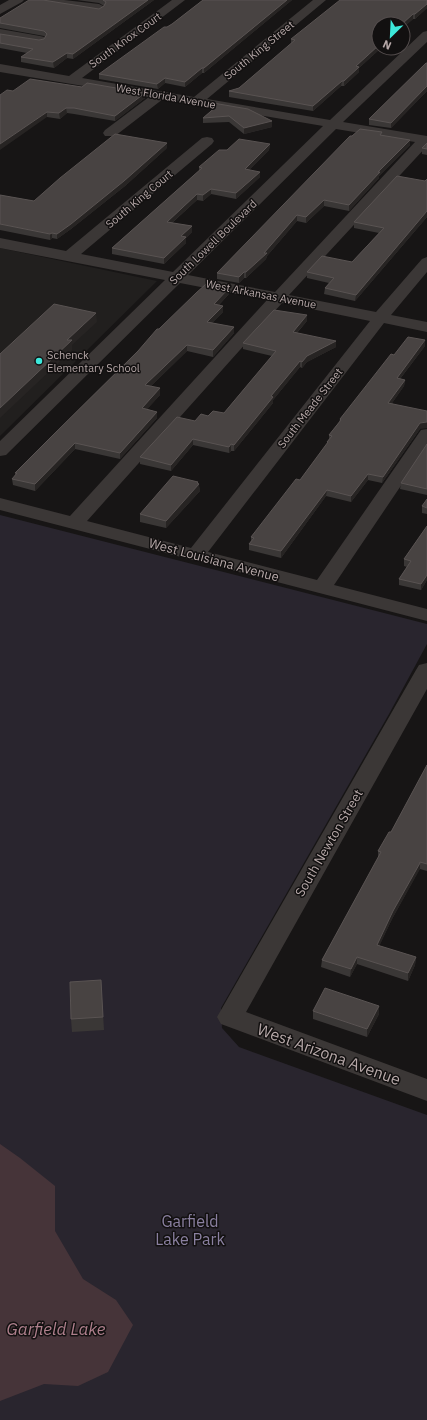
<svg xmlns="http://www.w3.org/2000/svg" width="427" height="1420" font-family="'IBM Plex Sans',sans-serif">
  <rect width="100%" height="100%" fill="#171515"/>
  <!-- built -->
  <path fill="#211f1e" d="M0,248l157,33 -157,155z"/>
  <!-- green -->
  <path fill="#29252e" d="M0,515l427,109v20l-38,70 -168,294 1,20 17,19 188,68v305h-427z"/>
  <!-- water -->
  <path fill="#463439" d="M0,1144l20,14 35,28v45l28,48 33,21 17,25 -25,47 -30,14 -34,-2 -44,17z"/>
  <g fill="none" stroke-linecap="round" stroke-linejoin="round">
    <!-- minor -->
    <path fill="#3b3736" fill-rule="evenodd" d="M9,0h15l-2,2 -22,12v-9z
      M31,0h33l35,4 4,2 2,2 -2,2 -4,2 -62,-9 -4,-1z
      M172,0h13l-103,78 112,19 119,-97h13l-119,99 123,21 93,-88 4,-1v11l-84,80 84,14v10l-138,149 87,17 46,-53 5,-2v15l-36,43 36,7v10l-43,-9 -176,229 109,28 104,-150 6,-1v18l-93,138 93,24v12l-427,-111v-12l70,18 197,-216 -87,-17 -174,172 -6,1v-15l165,-161 -165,-32v-10l66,13 136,-113 5,-1 5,1 2,3 -2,3 -131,110 92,18 150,-146 -160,-27 -48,37h-10l-2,-3 2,-3 44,-33 -149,-25v-8l69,12zM336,129l79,13 -140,150 -87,-17zM282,303l88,18 -179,227 -104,-27z
      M0,29l40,7 4,1 2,3 -2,3 -4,1 -40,-7z
      M427,663v26l-181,323 181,67v22l-206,-77 -4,-7 199,-347 3,-5z"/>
  </g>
  <!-- wall -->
  <path fill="#3a3736" d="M77,0h77l-81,59 -6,-1 -13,10 -33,-6v-5l6,-4 -27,-5v-14l39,6 5,-1 1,-2 -1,-1 -44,-8v-10l99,-9 5,-3 -5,-3z
    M203,0h89l-88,73h-2l-17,14 -20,-4 -7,6 -59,-10v-5l73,-50z
    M427,0v8l-12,11h-2l-34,29h2l-22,20v4l-15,14h-3l-28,25 -84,-14v-6l10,-3 52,-44v-5z
    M427,63v28l-36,37 -22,-3v-6z
    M82,87l63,6v5l-30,23 -41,-7 -7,-1 -7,6 -13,-2 -34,-26z
    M213,103l59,24 -28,7 -15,-12 -26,1v-5l10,-9z
    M382,135l28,5v5l-31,31v2l-30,33 -25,-5 -18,17 -9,-2 -30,35 -1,3 -20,19h-2l-5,5 -22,-4v-6l135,-137z
    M427,143v12l-5,-1v-6z
    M270,144l-1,6 -20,20 11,7 -24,22 -25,-5 -8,7 -6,-1 -25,23 20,3v6l-6,6v5l-22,21 -52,-10v-6l87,-77v-4l28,-17z
    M167,148l-42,38 -54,43 -14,10 -5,-1 -2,2 -50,-10v-35l34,6z
    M427,179v38l-72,84 -31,-7 1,-6 4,-5 -22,-5v-6l45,-10 27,-29 -25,-5v-6l71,-41z
    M229,294l-10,11 4,7 -11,11 22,4v6l-21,24 -26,-6 -36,35 9,9 -13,14 10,3v6l-37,41 -45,-10 -40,42 -22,-6 -1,-6 4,-4 -1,-2 123,-122 21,-22z
    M307,321l-10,12 39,14 -29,15 -5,6 -2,-1 -27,33v3l-39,48h-3l-2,2 -36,-8 -22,26 -31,-7v-7l55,-36 13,-5 16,-3 48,-57 -29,-7v-6z
    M425,346l-25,33 5,1 -1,6 -12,17 28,26 -38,54 -14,-3 -17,22 -25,-6 -45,62 -32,-8v-6l2,-3v-4l49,-57 27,-36v-2l2,-3v-4l10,-13 1,-3 54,-64z
    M427,444v51l-27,-6 1,-6z
    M198,482l2,9 -34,37 -26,-6v-8z
    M427,499v15l-5,-1v-7z
    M427,526v54l-6,10 -22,-5v-6l8,-12 -3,-1v-7z
    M427,765v106l-7,-2 -1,1 -27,49 -13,27 37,11 -1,8 -7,16 -51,-17 -7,13 -29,-10 1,-7 56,-102v-7l13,-19z
    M101,980l3,50 -32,2 -1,-13z
    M379,1006v8l-12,23 -54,-18v-8z"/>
  <!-- shaded-wall -->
  <path fill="#272423" d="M148,0h6l-81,59v-5z
    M287,0h5l-88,73v-5z
    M427,0v8l-12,11v-5z
    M413,14v5l-10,9v-4h-1z
    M379,45v3h2l-22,20v4l-15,14v-5l12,-15z
    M67,53v5l-13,10 -1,-6z
    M202,68v5l-17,14v-5z
    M165,78v5l-7,6 -1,-5z
    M342,81l-1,5 -28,25v-5z
    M427,86v5l-36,37v-5z
    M145,93v5l-30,23v-5z
    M66,108l1,5 -7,6 -1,-6z
    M47,112v5l-47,33v-6z
    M272,121v6l-28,7v-6z
    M410,140v5l-31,31v2l-30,33v-6l29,-33z
    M167,143v5l-42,38 -54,43 -14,10v-5z
    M270,144l-1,6 -24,24v-5z
    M260,172v5l-24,22v-6z
    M211,189v5l-8,7v-6z
    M197,194v6l-30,27v-5z
    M324,200v6l-18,17v-6z
    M427,211v6l-72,84 1,-6z
    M297,215v6l-30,35 -1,3 -20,19v-6l18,-19z
    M192,226v6l-6,6v5l-22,21v-6l17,-22z
    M52,233v5l-2,2v-6z
    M244,272v6l-5,5v-6z
    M229,288v6l-15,16v-6z
    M223,306v6l-16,16v-6z
    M96,313l1,9 -25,23v5l-72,68v-10l67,-68z
    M307,315v6l-15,17 1,-6z
    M234,327v6l-21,24v-7z
    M425,340v6l-29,38 1,-6z
    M336,341v6l-29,15 -5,6v-6l5,-6z
    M187,345v6l-41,40 -1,-6z
    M300,361v6l-27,33v3l-39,48v-6l37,-49z
    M405,380l-1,6 -16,23v-6z
    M160,388v7l-18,20v-7z
    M157,412v6l-37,41v-6z
    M427,422v6l-7,1 -38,54 1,-6 37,-54z
    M193,439v6l-22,26v-6z
    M75,443v6l-40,42v-7z
    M231,444v7l-2,2v-6z
    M368,474v6l-17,22v-6z
    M198,482v3l1,-1 1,7 -34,37v-7z
    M327,490l-1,6 -45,62v-7z
    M427,575v5l-6,10v-6z
    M420,862v7l-28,50 -16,34 1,-8 16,-34z
    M357,957v7l-7,13 1,-8z
    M416,957l-1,8 -7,16v-8z
    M379,1006v8l-12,23v-8z"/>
  <!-- building -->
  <path fill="#484342" stroke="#595352" d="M29,0h14l56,9 5,-3 2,-4 -3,-2h45l-75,54 -6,-1 -14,9 -32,-5 12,-8 -33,-6v-9l39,6 5,-1 3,-5 -3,-3 -44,-8v-5z
    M203,0h84l-83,68h-2l-17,14 -20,-4 -8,6 -58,-10 65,-47h3l5,-3z
    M340,0h87v4l-12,10h-2l-11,10h-23v21l-23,21 3,1 -15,14h-2l-29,25 -84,-15 10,-3 56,-48 -4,-1z
    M426,63h1v23l-36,37 -22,-4z
    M30,79l52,8 5,-4 58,10 -30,23 -41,-8h-8l-7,5 -12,-1 -47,32v-49l7,-5 6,1z
    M213,103l35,6 24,12 -28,7 -15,-12 -26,2 14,-12z
    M360,129l22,3 -2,3 30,5 -32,32h2l-31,33 -25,-5 -18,17 -9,-2 -33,38h3l-21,19h-2l-5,5 -22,-4 133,-137h2z
    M115,134l52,9 -43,38 -53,43 -14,10 -5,-1 -2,1 -50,-10v-29l34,6 26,-23z
    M239,139l31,5 -25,25 15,3 -24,21 -25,-4 -8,6 -6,-1 -30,28 25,4 -11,10 5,1 -22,21 -52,-10 90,-80 -3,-1 20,-17h8z
    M427,143v6l-5,-1z
    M397,176l28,5 2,-2v32l-71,84 -31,-7 9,-10 -27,-6 15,-16 30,6 32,-34 -30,-6z
    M206,284l23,4 -15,16 9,2 -16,16 27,5 -21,23 -26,-5 -42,40 15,3 -18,20 15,4 -37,41 -45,-10 -40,41 -23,-5 5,-6h-2l36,-36 87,-86 19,-22h2l37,-36z
    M54,304l42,9 -29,27h5l-72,68v-54z
    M274,310l33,5 -14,17 43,9 -29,15 -5,6 -2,-1 -29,35 2,1 -39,48 -3,-1 -2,3 -36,-8 -22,26 -31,-8 37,-40 18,4 6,-7 7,2 5,-5 11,2 52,-62 -33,-8z
    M408,337l17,3 -28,38 8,2 -17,23 39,8v11l-7,1 -37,54 -15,-3 -17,22 -24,-6 -46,61 -32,-7 5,-6 -3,-1 45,-58 4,1 28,-38h-1l5,-6 -3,-1 12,-15 -1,-1 51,-65 3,1z
    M427,444v45l-26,-6z
    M173,476l25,6 -1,1 2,1 -33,37 -26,-7z
    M427,499v9l-5,-2z
    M427,526v49l-6,9 -22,-5 12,-18 -7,-2z
    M427,765v99l-7,-2v1l-27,48 -16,34 39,12 -8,16 -51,-16 -6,12 -29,-9 59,-108 -3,-1 11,-19h2z
    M101,980l2,37 -32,2 -1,-37z
    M325,988l54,18 -12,23 -54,-18z"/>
  <!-- markers -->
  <circle fill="#3ce8da" stroke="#121010" stroke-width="1.5" cx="39" cy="361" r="4"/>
  <g text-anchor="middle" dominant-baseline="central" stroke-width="3" stroke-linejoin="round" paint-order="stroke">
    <!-- far-street labels -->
    <g font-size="11" fill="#b6a8a8" stroke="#121010">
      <text transform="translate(125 40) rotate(-36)">South Knox Court</text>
      <text transform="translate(259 50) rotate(-39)">South King Street</text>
      <text transform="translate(166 96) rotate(10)">West Florida Avenue</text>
      <text transform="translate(139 199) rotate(-40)">South King Court</text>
      <text transform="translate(213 242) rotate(-44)">South Lowell Boulevard</text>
      <text transform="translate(261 294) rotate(11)">West Arkansas Avenue</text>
      <text transform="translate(310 408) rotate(-52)">South Meade Street</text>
    </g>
    <!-- far-poi labels -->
    <g font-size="11" fill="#b6a8a8" stroke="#121010" text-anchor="start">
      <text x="47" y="355">Schenck<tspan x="47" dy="13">Elementary School</tspan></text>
    </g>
    <!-- street labels -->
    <g font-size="13" fill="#b6a8a8" stroke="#121010">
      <text transform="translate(214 560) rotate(15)">West Louisiana Avenue</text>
      <text transform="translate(329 843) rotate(-60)">South Newton Street</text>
    </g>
    <!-- near-street labels -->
    <g font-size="16" fill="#b6a8a8" stroke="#121010">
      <text transform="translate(329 1054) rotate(20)">West Arizona Avenue</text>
    </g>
    <!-- near-park labels -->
    <g font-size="16" fill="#8a80a0" stroke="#121010">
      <text x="190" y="1221">Garfield<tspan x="190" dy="18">Lake Park</tspan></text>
    </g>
    <!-- near-water labels -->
    <g font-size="17" font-style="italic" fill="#af808d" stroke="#121010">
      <text x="56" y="1329">Garfield Lake</text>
    </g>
  </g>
  <!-- north arrow -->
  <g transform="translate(391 36) rotate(204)"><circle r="19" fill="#121010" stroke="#544d4d"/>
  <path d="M0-3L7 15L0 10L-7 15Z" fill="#3ce8da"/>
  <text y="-6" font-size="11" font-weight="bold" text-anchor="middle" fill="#b6a8a8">N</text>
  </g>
</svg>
